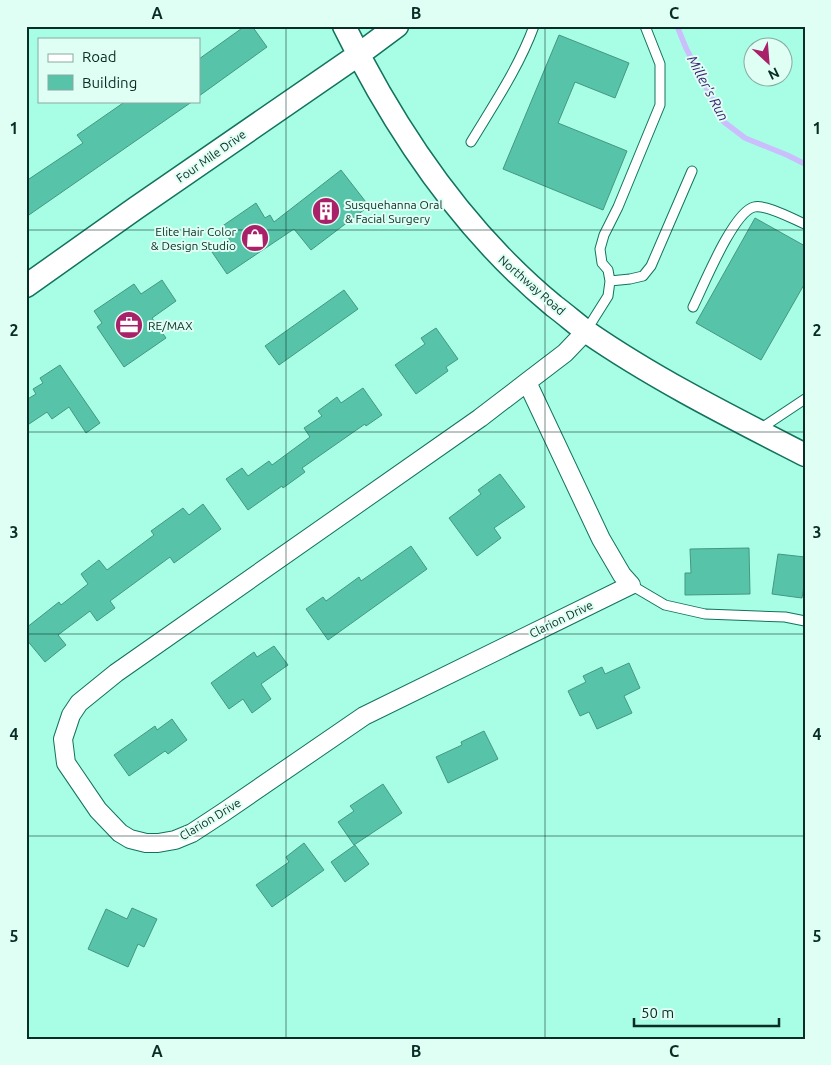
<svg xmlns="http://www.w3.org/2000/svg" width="831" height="1065" font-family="Ubuntu,sans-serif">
  <rect width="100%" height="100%" fill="#a8fde5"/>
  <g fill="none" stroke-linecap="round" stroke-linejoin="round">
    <!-- stream -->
    <path stroke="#cbbefc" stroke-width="5.5" d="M677,26l9,22 38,74 21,16 42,17 18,9"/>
  </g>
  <!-- building -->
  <path fill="#57c4a9" stroke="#439883" d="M245,26h7l15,21 -68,49v-37z
    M559,35l70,28 -14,35 -40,-16 -17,41 69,28 -24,59 -100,-41z
    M126,101h67l-167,116v-36l57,-38 -6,-8z
    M341,170l28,36 -58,44 -17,-21 -67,45 -15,-22 18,-12 -9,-13 35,-24 9,15 5,-3 4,7z
    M755,218l50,28v37l-44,77 -65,-37z
    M162,280l14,21 -24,17 14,20 -42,29 -27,-40 5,-4 -8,-12 40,-27 7,10z
    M344,290l14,19 -79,56 -14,-19z
    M436,328l22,31 -12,8 2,4 -32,23 -21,-29 30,-21 -4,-6z
    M60,365l40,58 -14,10 -17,-26 -17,12 -5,-7 -21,14v-26l10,-6 -3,-5 10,-6 -3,-5z
    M363,388l19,27 -16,11 -1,-2 -63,44 3,4 -22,16 -1,-2 -34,24 -22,-31 16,-11 6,8 21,-15 3,4 38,-28 -6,-9 18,-12 -4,-5 19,-14 4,6z
    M500,474l25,33 -31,21 7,10 -24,18 -28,-38 32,-24 -3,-4z
    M203,504l18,25 -47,34 -4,-6 -60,44 5,7 -18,13 -7,-10 -32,24 8,10 -21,17 -19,-23v-11l33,-26 2,3 27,-21 -7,-10 18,-14 8,10 47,-35 -3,-4 32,-23 6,7z
    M411,546l16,23 -99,71 -22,-31 17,-12 3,4 33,-24 2,4z
    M749,548l1,46 -65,1v-22h6l-1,-24z
    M778,554l27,3v23l-3,18 -30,-4z
    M274,646l14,19 -27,19 10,15 -19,14 -9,-14 -14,10 -18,-26 43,-31 3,5z
    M629,663l11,25 -16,8 8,17 -35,16 -8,-17 -9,4 -12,-25 18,-9 -3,-6 19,-9 3,7z
    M172,719l15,21 -19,14 -3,-3 -36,25 -15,-21 41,-29 2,4z
    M484,731l14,28 -50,24 -12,-26 26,-12 -1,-3z
    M383,784l19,29 -48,32 -16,-23 16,-11 -4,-5z
    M304,843l20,27 -52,37 -16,-22 33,-23 -3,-5z
    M355,845l14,19 -24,18 -14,-20z
    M132,908l25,11 -13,28 -6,-3 -10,23 -40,-18 18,-40 21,10z"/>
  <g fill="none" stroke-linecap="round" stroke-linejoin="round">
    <defs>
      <path id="service" d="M471,142c23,-38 48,-75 63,-116
        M610,281l20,-2 13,-3 8,-10 41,-95
        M693,307c10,-20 40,-95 61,-100 12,-3 39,12 51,17
        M586,331l22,-35 2,-15 -2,-11 -6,-7 -2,-14 4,-14 14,-28 42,-102v-41l-15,-38
        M760,429l45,-30
        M631,585l34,20 40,9 80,3 20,4"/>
      <path id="minor" d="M527,382l74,157 21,36 9,10 -267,131 -140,96 -32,21 -17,7 -17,3h-12l-16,-4 -10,-6 -22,-23 -32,-47 -3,-24 8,-24 8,-12 37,-30 364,-255z
        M527,382l38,-29 21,-22"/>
      <path id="tertiary" d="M344,26c52,106 119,205 210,280 11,8 22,18 33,26 68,47 144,85 218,123
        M26,286l110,-78 222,-153 39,-29"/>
    </defs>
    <!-- service casing -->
    <use href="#service" stroke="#13725e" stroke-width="11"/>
    <!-- minor casing -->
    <use href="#minor" stroke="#13725e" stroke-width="20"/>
    <!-- tertiary casing -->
    <use href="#tertiary" stroke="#13725e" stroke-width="25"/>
    <!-- service -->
    <use href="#service" stroke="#fff" stroke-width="9"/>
    <!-- minor -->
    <use href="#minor" stroke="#fff" stroke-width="18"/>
    <!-- tertiary -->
    <use href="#tertiary" stroke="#fff" stroke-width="22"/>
  </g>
  <!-- grid -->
  <path fill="none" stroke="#082d24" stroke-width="1" stroke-opacity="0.55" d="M286,26v1013M545,26v1013M26,230h779M26,432h779M26,634h779M26,836h779"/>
  <!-- icons -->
  <defs>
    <symbol id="building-disc" viewBox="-11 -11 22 22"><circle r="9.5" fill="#a92168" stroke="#dffef4"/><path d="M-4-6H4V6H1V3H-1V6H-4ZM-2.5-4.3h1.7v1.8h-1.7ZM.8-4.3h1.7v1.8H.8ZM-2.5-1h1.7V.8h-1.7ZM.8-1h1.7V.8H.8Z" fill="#fff"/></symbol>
    <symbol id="shop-disc" viewBox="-11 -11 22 22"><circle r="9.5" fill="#a92168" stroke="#dffef4"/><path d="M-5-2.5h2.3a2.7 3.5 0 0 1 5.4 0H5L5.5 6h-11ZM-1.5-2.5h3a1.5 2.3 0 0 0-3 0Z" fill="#fff"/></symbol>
    <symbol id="office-disc" viewBox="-11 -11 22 22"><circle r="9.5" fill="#a92168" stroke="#dffef4"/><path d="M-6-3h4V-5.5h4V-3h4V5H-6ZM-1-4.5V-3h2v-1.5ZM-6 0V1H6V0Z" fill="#fff"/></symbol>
  </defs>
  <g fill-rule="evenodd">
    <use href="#building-disc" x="310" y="195" width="32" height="32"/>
    <use href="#shop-disc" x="239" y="222" width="32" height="32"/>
    <use href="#office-disc" x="113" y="309" width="32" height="32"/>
  </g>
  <g text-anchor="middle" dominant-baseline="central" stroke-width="4" stroke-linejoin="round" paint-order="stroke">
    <!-- street labels -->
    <g font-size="12" fill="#082d24" stroke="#dffef4">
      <text transform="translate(211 156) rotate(-35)">Four Mile Drive</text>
      <text transform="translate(532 285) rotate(41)">Northway Road</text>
      <text transform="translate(561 619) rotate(-26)">Clarion Drive</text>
      <text transform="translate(210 819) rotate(-31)">Clarion Drive</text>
    </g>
    <!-- poi labels -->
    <g font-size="12" fill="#082d24" stroke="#dffef4" text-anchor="start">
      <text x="345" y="204">Susquehanna Oral<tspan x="345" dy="14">&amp; Facial Surgery</tspan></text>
      <text x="236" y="231" text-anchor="end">Elite Hair Color<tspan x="236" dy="14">&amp; Design Studio</tspan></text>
      <text x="148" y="325">RE/MAX</text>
    </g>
    <!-- water labels -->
    <g font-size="14" font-style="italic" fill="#3d1d74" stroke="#dffef4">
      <text transform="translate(708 88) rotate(62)">Miller's Run</text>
    </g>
  </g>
  <!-- border -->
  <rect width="831" height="1065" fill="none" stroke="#dffef4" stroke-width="55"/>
  <!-- legend -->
  <rect x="38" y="38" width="162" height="65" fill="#dffef4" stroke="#89aaa1"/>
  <rect x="48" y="54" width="25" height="8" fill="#ffffff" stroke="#89aaa1"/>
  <text x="82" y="62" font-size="15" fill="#082d24">Road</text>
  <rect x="48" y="75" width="25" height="15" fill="#57c4a9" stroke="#89aaa1"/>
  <text x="82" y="88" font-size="15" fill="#082d24">Building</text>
  <!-- north arrow -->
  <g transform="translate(768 62) rotate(154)"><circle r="24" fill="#dffef4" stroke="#89aaa1"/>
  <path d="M0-4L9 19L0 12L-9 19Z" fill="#a92168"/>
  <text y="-8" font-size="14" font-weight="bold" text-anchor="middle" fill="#082d24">N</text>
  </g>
  <!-- scale -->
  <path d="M634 1018v8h145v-8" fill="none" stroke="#082d24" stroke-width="2.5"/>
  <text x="641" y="1018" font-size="15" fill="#082d24" stroke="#dffef4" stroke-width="4" paint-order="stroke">50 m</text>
  <rect x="28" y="28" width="776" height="1010" fill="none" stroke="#082d24" stroke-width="2"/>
  <g font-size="16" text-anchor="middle" font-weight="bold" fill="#082d24">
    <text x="157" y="19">A</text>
    <text x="416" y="19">B</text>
    <text x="674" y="19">C</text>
    <text x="14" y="134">1</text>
    <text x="817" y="134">1</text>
    <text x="14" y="336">2</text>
    <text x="817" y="336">2</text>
    <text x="14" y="538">3</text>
    <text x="817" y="538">3</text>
    <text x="14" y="740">4</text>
    <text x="817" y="740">4</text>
    <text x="14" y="942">5</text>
    <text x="817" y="942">5</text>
    <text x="157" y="1057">A</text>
    <text x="416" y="1057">B</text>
    <text x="674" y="1057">C</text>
  </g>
</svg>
